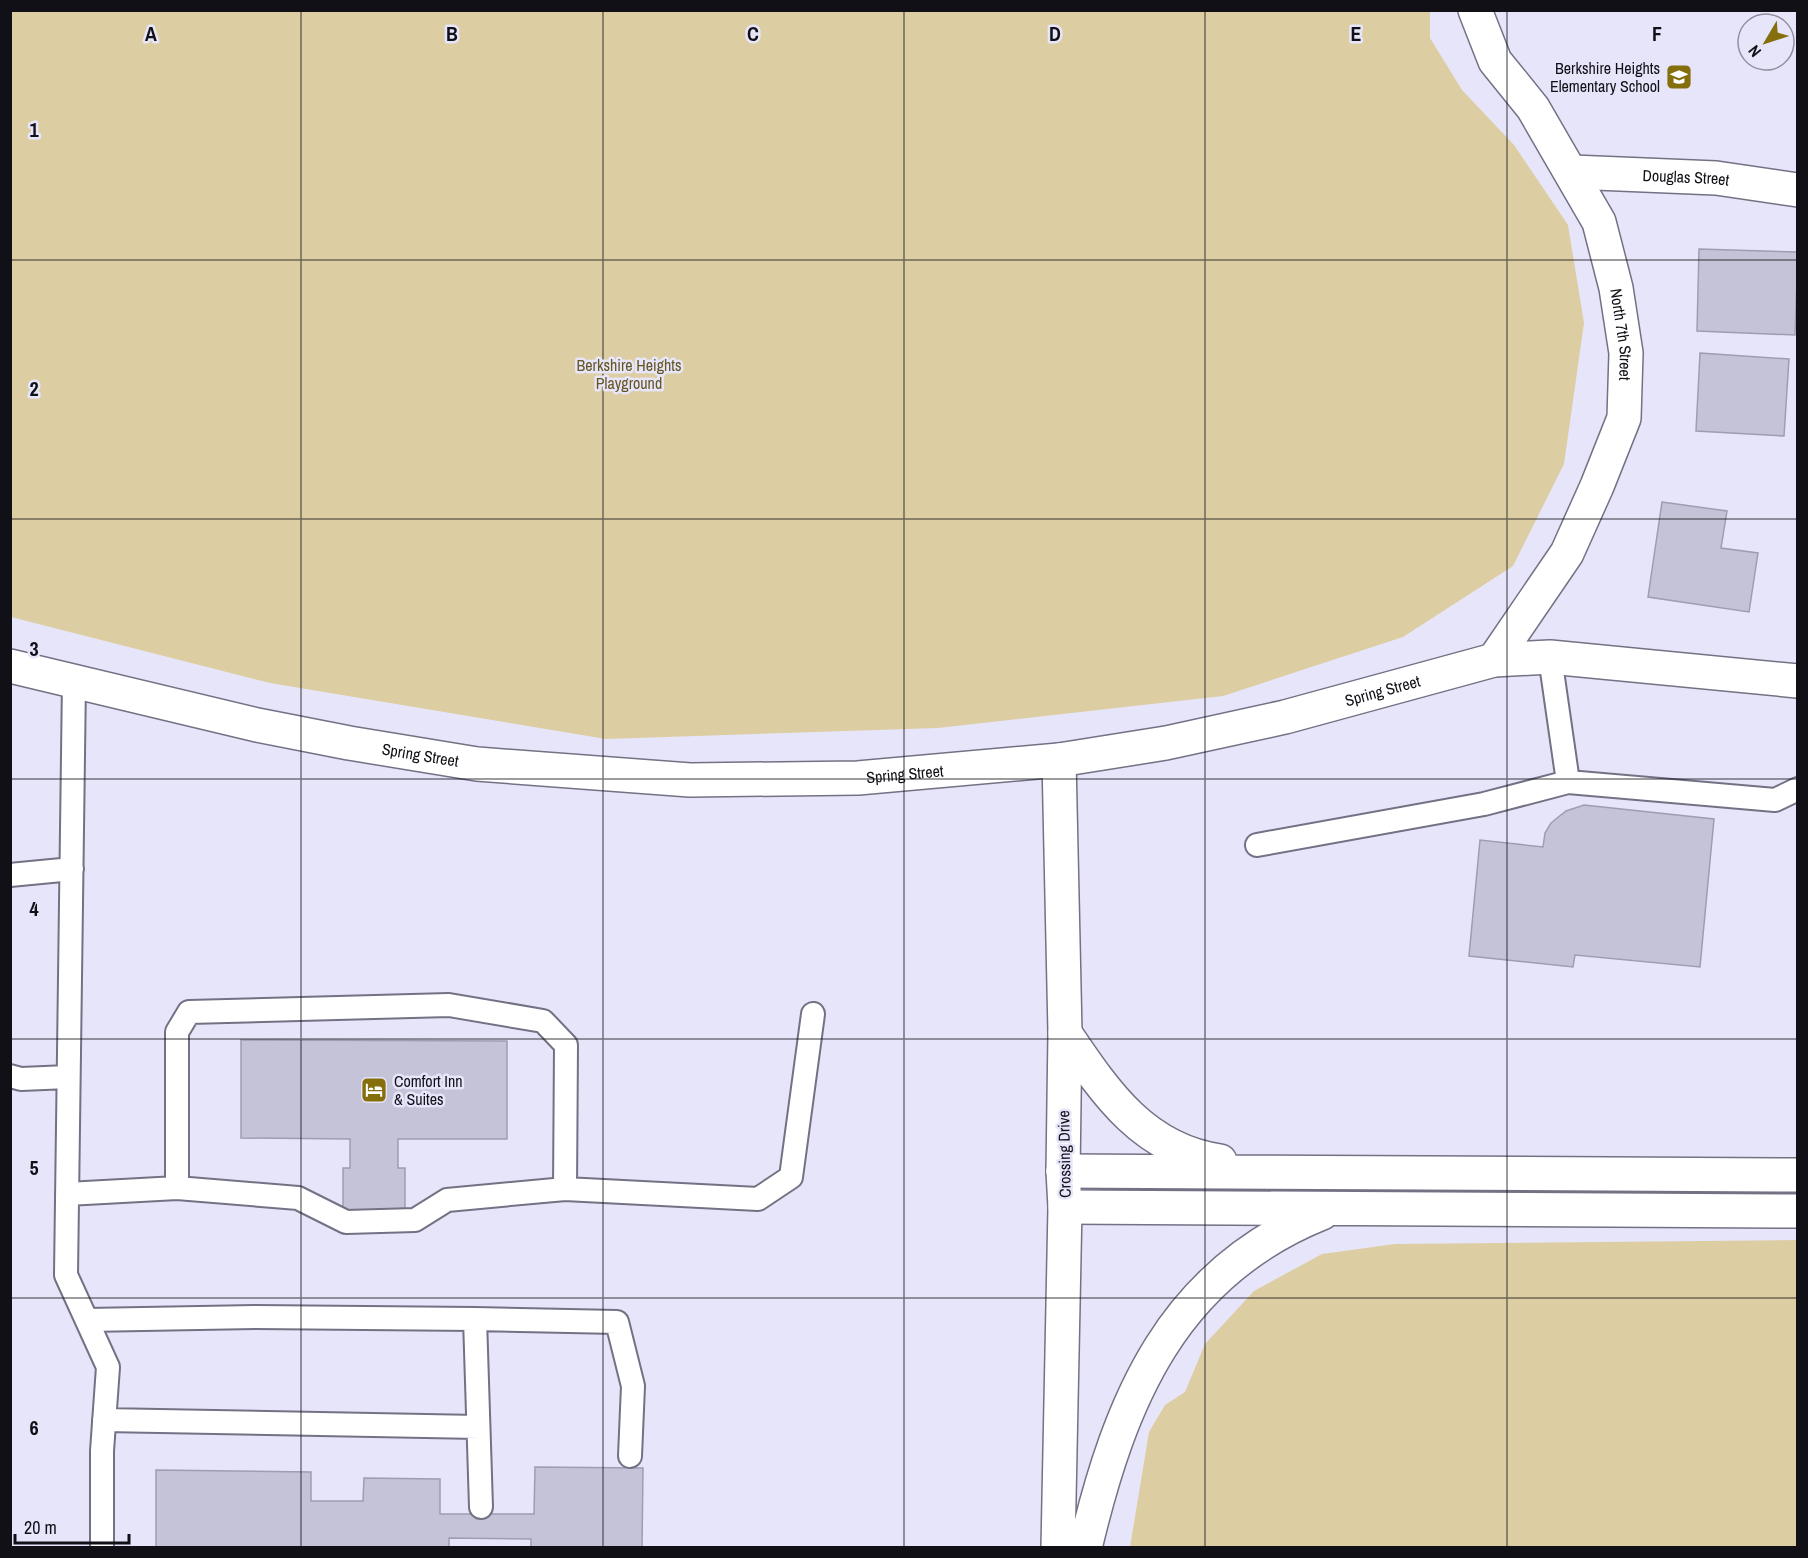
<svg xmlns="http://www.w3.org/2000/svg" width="1808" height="1558" font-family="'Archivo Narrow',sans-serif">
  <rect width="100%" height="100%" fill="#e7e5fa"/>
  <!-- green -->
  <path fill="#dccea2" d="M10,11h1420v27l32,52 52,55 54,80 16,98 -20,141 -51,102 -110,71 -180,59 -285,32 -332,11 -336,-56 -259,-66z
    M1797,1240v307h-667l19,-115 16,-27 20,-13 20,-48 49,-53 68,-37 73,-10z"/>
  <!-- building -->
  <path fill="#c5c3d7" stroke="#9f9db1" stroke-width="1.5" d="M1699,249l99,3 -3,83 -98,-4z
    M1700,353l89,6 -5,77 -88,-5z
    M1662,502l65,9 -6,37 37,5 -9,59 -101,-15z
    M1584,805l130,14 -14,148 -125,-12 -2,12 -104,-11 11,-116 63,7 2,-14 6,-10 15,-12z
    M241,1040l266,1v98h-109v29h7v49h-62v-49h7v-29l-109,-1z
    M535,1467l108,1 -1,80h-111v-9l-82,-1v10h-293v-78l155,2v29h52l1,-23 76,1v35h94z"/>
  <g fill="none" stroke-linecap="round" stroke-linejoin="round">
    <defs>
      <path id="service" d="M1550,657l18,125 207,18 23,-11
        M74,681l-8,594 42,92 -6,84v97
        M1257,845l227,-41 84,-22
        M10,875l62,-6
        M10,1076l11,3 47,-2
        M177,1188v-156l12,-20 260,-7 94,16 23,24 -1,144
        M67,1194l110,-6 121,10 48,24 69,-2 32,-20 118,-11 193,10 33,-22 22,-163
        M475,1319l142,3 16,64 -3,70
        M87,1320l168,-3 220,2 6,188
        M104,1420l374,7"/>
      <g id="minor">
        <path id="s1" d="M1475,10l20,51 38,47 66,114 17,66 10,65 -2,65 -27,68 -30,67 -73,107"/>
        <path id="s2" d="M1572,172l144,6 82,12"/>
      </g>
      <g id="tertiary">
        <path id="s3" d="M10,666l247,59 92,18 128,21 213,16 168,-2 201,-18 107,-17 119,-26 209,-57 56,-3 248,24"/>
        <path d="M1059,760l6,273 -2,138"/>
      </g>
      <path id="secondary" d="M1058,1548l7,-341 -2,-36"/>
      <path id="motorway" d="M1065,1033c40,59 78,117 155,128
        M1063,1171l735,4
        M1065,1207l733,4
        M1085,1548c35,-148 87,-275 237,-335"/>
    </defs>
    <!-- service casing -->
    <use href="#service" stroke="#737184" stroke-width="26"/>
    <!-- minor casing -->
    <use href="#minor" stroke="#737184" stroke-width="36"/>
    <!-- tertiary casing -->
    <use href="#tertiary" stroke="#737184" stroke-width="36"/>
    <!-- secondary casing -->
    <use href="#secondary" stroke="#737184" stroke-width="36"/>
    <!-- motorway casing -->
    <use href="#motorway" stroke="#737184" stroke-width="36"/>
    <!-- service -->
    <use href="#service" stroke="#fff" stroke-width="22"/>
    <!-- minor -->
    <use href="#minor" stroke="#fff" stroke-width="33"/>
    <!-- tertiary -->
    <use href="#tertiary" stroke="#fff" stroke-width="33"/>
    <!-- secondary -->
    <use href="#secondary" stroke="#fff" stroke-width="33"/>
    <!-- motorway -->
    <use href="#motorway" stroke="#fff" stroke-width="33"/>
  </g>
  <!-- grid -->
  <path fill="none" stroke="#111017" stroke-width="1.5" stroke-opacity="0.55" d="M301,10v1538M603,10v1538M904,10v1538M1205,10v1538M1507,10v1538M10,260h1788M10,519h1788M10,779h1788M10,1039h1788M10,1298h1788"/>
  <!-- icons -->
  <defs>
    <symbol id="school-square" viewBox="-11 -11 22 22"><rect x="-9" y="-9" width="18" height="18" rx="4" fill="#856e0c" stroke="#e7e5fa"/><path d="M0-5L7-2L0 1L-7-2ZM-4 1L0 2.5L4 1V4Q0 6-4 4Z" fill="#fff"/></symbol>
    <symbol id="hotel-square" viewBox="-11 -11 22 22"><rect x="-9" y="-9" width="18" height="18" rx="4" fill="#856e0c" stroke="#e7e5fa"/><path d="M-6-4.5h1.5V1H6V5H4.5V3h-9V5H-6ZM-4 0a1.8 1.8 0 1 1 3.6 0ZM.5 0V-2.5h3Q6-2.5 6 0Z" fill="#fff"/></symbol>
  </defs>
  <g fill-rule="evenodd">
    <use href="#school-square" x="1664" y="62" width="30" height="30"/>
    <use href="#hotel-square" x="359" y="1075" width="30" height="30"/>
  </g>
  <g text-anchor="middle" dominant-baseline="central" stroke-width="5" stroke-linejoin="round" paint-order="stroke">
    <!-- poi labels -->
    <g font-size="16" fill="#111017" stroke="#e7e5fa" text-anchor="end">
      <text x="1660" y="68">Berkshire Heights<tspan x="1660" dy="18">Elementary School</tspan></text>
      <text x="394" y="1081" text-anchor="start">Comfort Inn<tspan x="394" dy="18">&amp; Suites</tspan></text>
    </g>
    <!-- street labels -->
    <g font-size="16" fill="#111017" stroke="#e7e5fa">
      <text stroke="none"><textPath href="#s2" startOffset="114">Douglas Street</textPath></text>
      <text stroke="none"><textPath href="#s1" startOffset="362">North 7th Street</textPath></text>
      <text stroke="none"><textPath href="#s3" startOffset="1392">Spring Street</textPath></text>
      <text stroke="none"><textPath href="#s3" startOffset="420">Spring Street</textPath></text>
      <text stroke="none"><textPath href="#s3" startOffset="906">Spring Street</textPath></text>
      <text transform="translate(1064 1154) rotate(-91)">Crossing Drive</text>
    </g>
    <!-- park labels -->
    <g font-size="16" fill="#655520" stroke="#e7e5fa">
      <text x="629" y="365">Berkshire Heights<tspan x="629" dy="18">Playground</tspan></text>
    </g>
  </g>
  <g font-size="20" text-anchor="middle" font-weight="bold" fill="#111017" stroke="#e7e5fa" stroke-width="5" stroke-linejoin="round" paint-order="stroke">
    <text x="151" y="41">A</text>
    <text x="452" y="41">B</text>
    <text x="753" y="41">C</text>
    <text x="1055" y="41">D</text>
    <text x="1356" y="41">E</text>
    <text x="1657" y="41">F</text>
    <text x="34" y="137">1</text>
    <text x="34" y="396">2</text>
    <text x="34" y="656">3</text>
    <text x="34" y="916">4</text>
    <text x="34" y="1175">5</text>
    <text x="34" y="1435">6</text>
  </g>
  <!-- border -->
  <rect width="1808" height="1558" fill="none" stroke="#111017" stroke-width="24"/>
  <!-- north arrow -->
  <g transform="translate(1766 42) rotate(231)"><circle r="28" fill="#e7e5fa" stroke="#91909f" stroke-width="1.5"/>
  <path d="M0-4.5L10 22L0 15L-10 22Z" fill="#856e0c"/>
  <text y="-9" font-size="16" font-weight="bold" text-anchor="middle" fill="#111017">N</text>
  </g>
  <!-- scale -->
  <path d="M15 1534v9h114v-9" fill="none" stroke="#111017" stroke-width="3"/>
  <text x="24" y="1534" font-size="18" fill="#111017" stroke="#e7e5fa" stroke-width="4.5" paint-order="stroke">20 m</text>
</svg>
